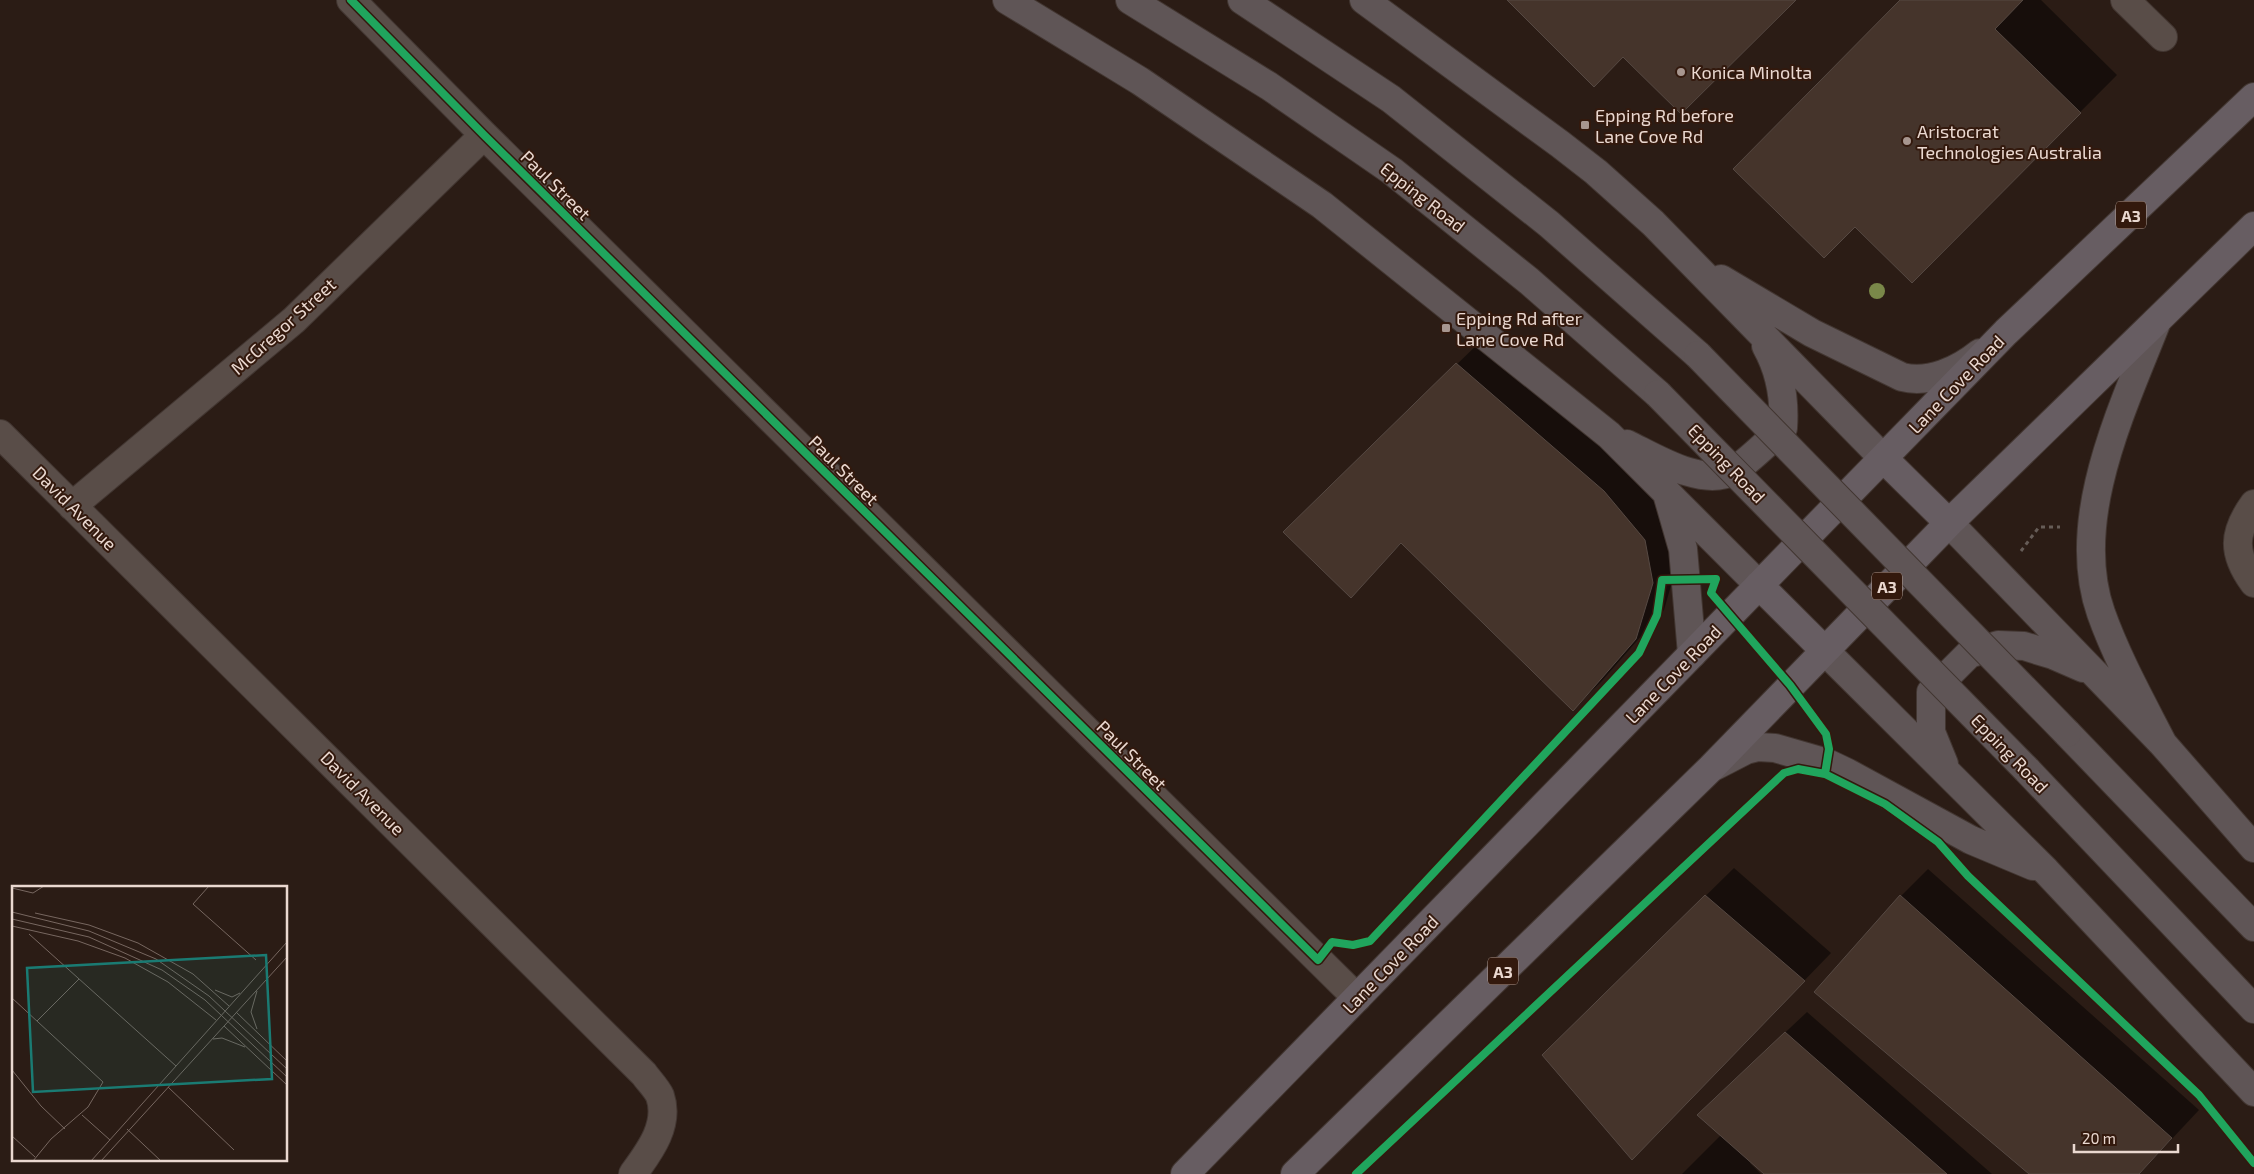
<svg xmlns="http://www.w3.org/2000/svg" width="2254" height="1174" font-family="'Exo 2',sans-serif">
  <rect width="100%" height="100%" fill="#2b1c15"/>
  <!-- shadow -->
  <path fill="#0007" d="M1902,0h139l76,75 -205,206z
    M1485,337l188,176 7,41 -16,56 -63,72 -28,27 -170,-167 -53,54 -37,-92z
    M1734,868l97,85 -172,178 -88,-103z
    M1928,869l271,241 -60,64h-108l-130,-278z
    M1807,1012l185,162h-226l-14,-13 -2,2 11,11h-79l39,-39 -1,-41z"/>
  <!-- building -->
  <path fill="#45342b" stroke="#564943" d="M1507,0h289l-115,114 -58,-57 -29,30z
    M1900,0h123l-28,29 86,84 -169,170 -57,-56 -31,31 -91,-89z
    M1456,363l148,128 41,49 8,43 -17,56 -63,72 -172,-168 -50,55 -68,-66z
    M1705,895l100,86 -173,179 -90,-105z
    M1900,895l272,243 -33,36h-110l-215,-182z
    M1785,1032l162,142h-183l-67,-59z"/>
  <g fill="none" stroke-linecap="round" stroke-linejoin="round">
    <defs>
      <path id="minor" d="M351,0l133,135 873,863
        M2125,0l38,37
        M0,434l644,640c5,7 13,15 16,22 10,29 -11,56 -27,78
        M2254,504c-21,29 -22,49 0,79
        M72,506l222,-186 190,-185"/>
      <path id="major" d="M1007,0l133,81 182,124 287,230 150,150
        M1130,0l139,86 123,85 137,110 129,113
        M1242,0l149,99 158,125 149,131
        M1364,0l196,144 36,28 57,51 230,235
        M1721,279l91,54 90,44c27,7 57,-7 78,-24
        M2157,321c-34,87 -89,198 -56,292 16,45 40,88 62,131
        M1627,444c27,13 76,44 106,27 14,-8 37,-31 50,-43 2,-28 -3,-57 -17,-82
        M1668,497l15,52 9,105
        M1949,523l214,221 91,104
        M1824,650l222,221 208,221
        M2067,733l187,194
        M1944,764l-13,-32v-40l38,-38 29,-9 26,1 29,9 30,13
        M1715,766l31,-16 12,-3 17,1 52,15 21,10 123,67 62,26
        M2027,770l227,239"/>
      <path id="highway" d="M1883,458l66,65
        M1759,585l65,65
        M1185,1174l821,-842 248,-235
        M1295,1174l416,-406 238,-245 305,-297"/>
    </defs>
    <!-- minor casing -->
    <use href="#minor" stroke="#423631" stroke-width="30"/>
    <!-- major casing -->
    <use href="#major" stroke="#423631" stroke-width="30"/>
    <!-- highway casing -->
    <use href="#highway" stroke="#423631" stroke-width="30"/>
    <!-- path -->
    <path stroke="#665c57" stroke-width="3" stroke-dasharray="4 4" stroke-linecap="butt" d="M2021,551l18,-24h21"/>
    <!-- minor -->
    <use href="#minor" stroke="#594d48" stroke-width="28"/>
    <!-- major -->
    <use href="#major" stroke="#5f5556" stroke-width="28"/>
    <!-- highway -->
    <use href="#highway" stroke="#675d62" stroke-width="28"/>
    <defs>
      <path id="major-bridge" d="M1698,355l369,378
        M1658,394l369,376"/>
    </defs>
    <!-- major-bridge casing -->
    <use href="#major-bridge" stroke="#423631" stroke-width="30" stroke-linecap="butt"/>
    <!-- major-bridge -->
    <use href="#major-bridge" stroke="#5f5556" stroke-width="28"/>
    <defs>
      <path id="cycleway" d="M351,0l133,135 834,825 14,-18 21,3 17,-4 269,-288 18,-38 5,-35 54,-1 -5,14 79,92 36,49 3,15 -4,25
        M1356,1174l428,-401 14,-4 27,5 60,30 53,38 30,34 231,219 55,68"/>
    </defs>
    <!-- cycleway casing -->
    <use href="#cycleway" stroke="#33190d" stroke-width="11"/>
    <!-- cycleway -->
    <use href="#cycleway" stroke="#20a55d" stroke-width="8"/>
  </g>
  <!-- trees -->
  <circle fill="#7a8849" cx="1877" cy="291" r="8"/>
  <!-- markers -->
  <g fill="#a7968f" stroke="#33190d" stroke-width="2">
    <circle cx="1681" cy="72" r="5"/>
    <rect x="1580" y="120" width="10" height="10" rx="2.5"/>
    <circle cx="1907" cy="141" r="5"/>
    <rect x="1441" y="323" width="10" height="10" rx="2.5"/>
  </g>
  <g text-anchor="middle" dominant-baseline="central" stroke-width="4" stroke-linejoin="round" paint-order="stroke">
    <!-- shield labels -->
    <g fill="#33190d" stroke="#b39f96" stroke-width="1">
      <rect x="2116" y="201.5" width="30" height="27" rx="4"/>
      <rect x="1872" y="572.5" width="30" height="27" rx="4"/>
      <rect x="1488" y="957.5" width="30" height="27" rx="4"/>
    </g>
    <g font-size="16" font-weight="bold" fill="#ead8d0">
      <text x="2131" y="215">A3</text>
      <text x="1887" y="586">A3</text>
      <text x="1503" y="971">A3</text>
    </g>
    <!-- poi labels -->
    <g font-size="18" fill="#ead8d0" stroke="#33190d" text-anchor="start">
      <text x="1691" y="72">Konica Minolta</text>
      <text x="1595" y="115">Epping Rd before<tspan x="1595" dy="21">Lane Cove Rd</tspan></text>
      <text x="1917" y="131">Aristocrat<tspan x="1917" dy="21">Technologies Australia</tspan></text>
      <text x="1456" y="318">Epping Rd after<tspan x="1456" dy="21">Lane Cove Rd</tspan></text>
    </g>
    <!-- street labels -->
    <g font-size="18" fill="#ead8d0" stroke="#33190d">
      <text transform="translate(556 185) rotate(45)">Paul Street</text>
      <text transform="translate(1423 197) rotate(38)">Epping Road</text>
      <text transform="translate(283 326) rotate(-42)">McGregor Street</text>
      <text transform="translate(1956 384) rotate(-46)">Lane Cove Road</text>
      <text transform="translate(1727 463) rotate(46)">Epping Road</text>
      <text transform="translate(844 470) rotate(45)">Paul Street</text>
      <text transform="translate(75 508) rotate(45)">David Avenue</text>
      <text transform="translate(1673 674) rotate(-46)">Lane Cove Road</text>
      <text transform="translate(2010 753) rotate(46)">Epping Road</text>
      <text transform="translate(1132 755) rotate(45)">Paul Street</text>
      <text transform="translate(363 793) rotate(45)">David Avenue</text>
      <text transform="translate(1390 964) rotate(-46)">Lane Cove Road</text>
    </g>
  </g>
  <!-- overview -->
  <g transform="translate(12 886)">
    <rect width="275" height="275" fill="#2b1c15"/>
    <path fill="none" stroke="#776760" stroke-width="1" d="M197,0l-16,18 63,56M0,2l21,5 11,-7M0,26l77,19 67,28 53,37 78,73M23,27l54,12 49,18 55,31 36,32M0,33l77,18 73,33 43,30 82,77M0,40l66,15 47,17 43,24 48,38M17,48l147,132M203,104l17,7 8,-4M245,105l-6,21 6,17M0,112l91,84 -15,25 -37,32 -18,22M224,126l51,49M25,135l42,-42M212,140l63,59M201,153l9,-1 23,9M0,184l29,36 24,23M156,201l66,63M70,229l28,25M115,243l34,32M0,250l23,21M79,275l196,-219M89,275l186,-204"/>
    <path fill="#1a7b73" fill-opacity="0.15" stroke="#1a7b73" stroke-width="2.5" d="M254,69l6,124 -239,13 -6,-124z"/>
    <rect width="275" height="275" fill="none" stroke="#ead8d0" stroke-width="2.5"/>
  </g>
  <!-- scale -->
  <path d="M2074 1144v8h104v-8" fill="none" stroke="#ead8d0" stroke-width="2.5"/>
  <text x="2082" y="1144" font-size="15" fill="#ead8d0" stroke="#33190d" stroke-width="4" paint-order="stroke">20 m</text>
</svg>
